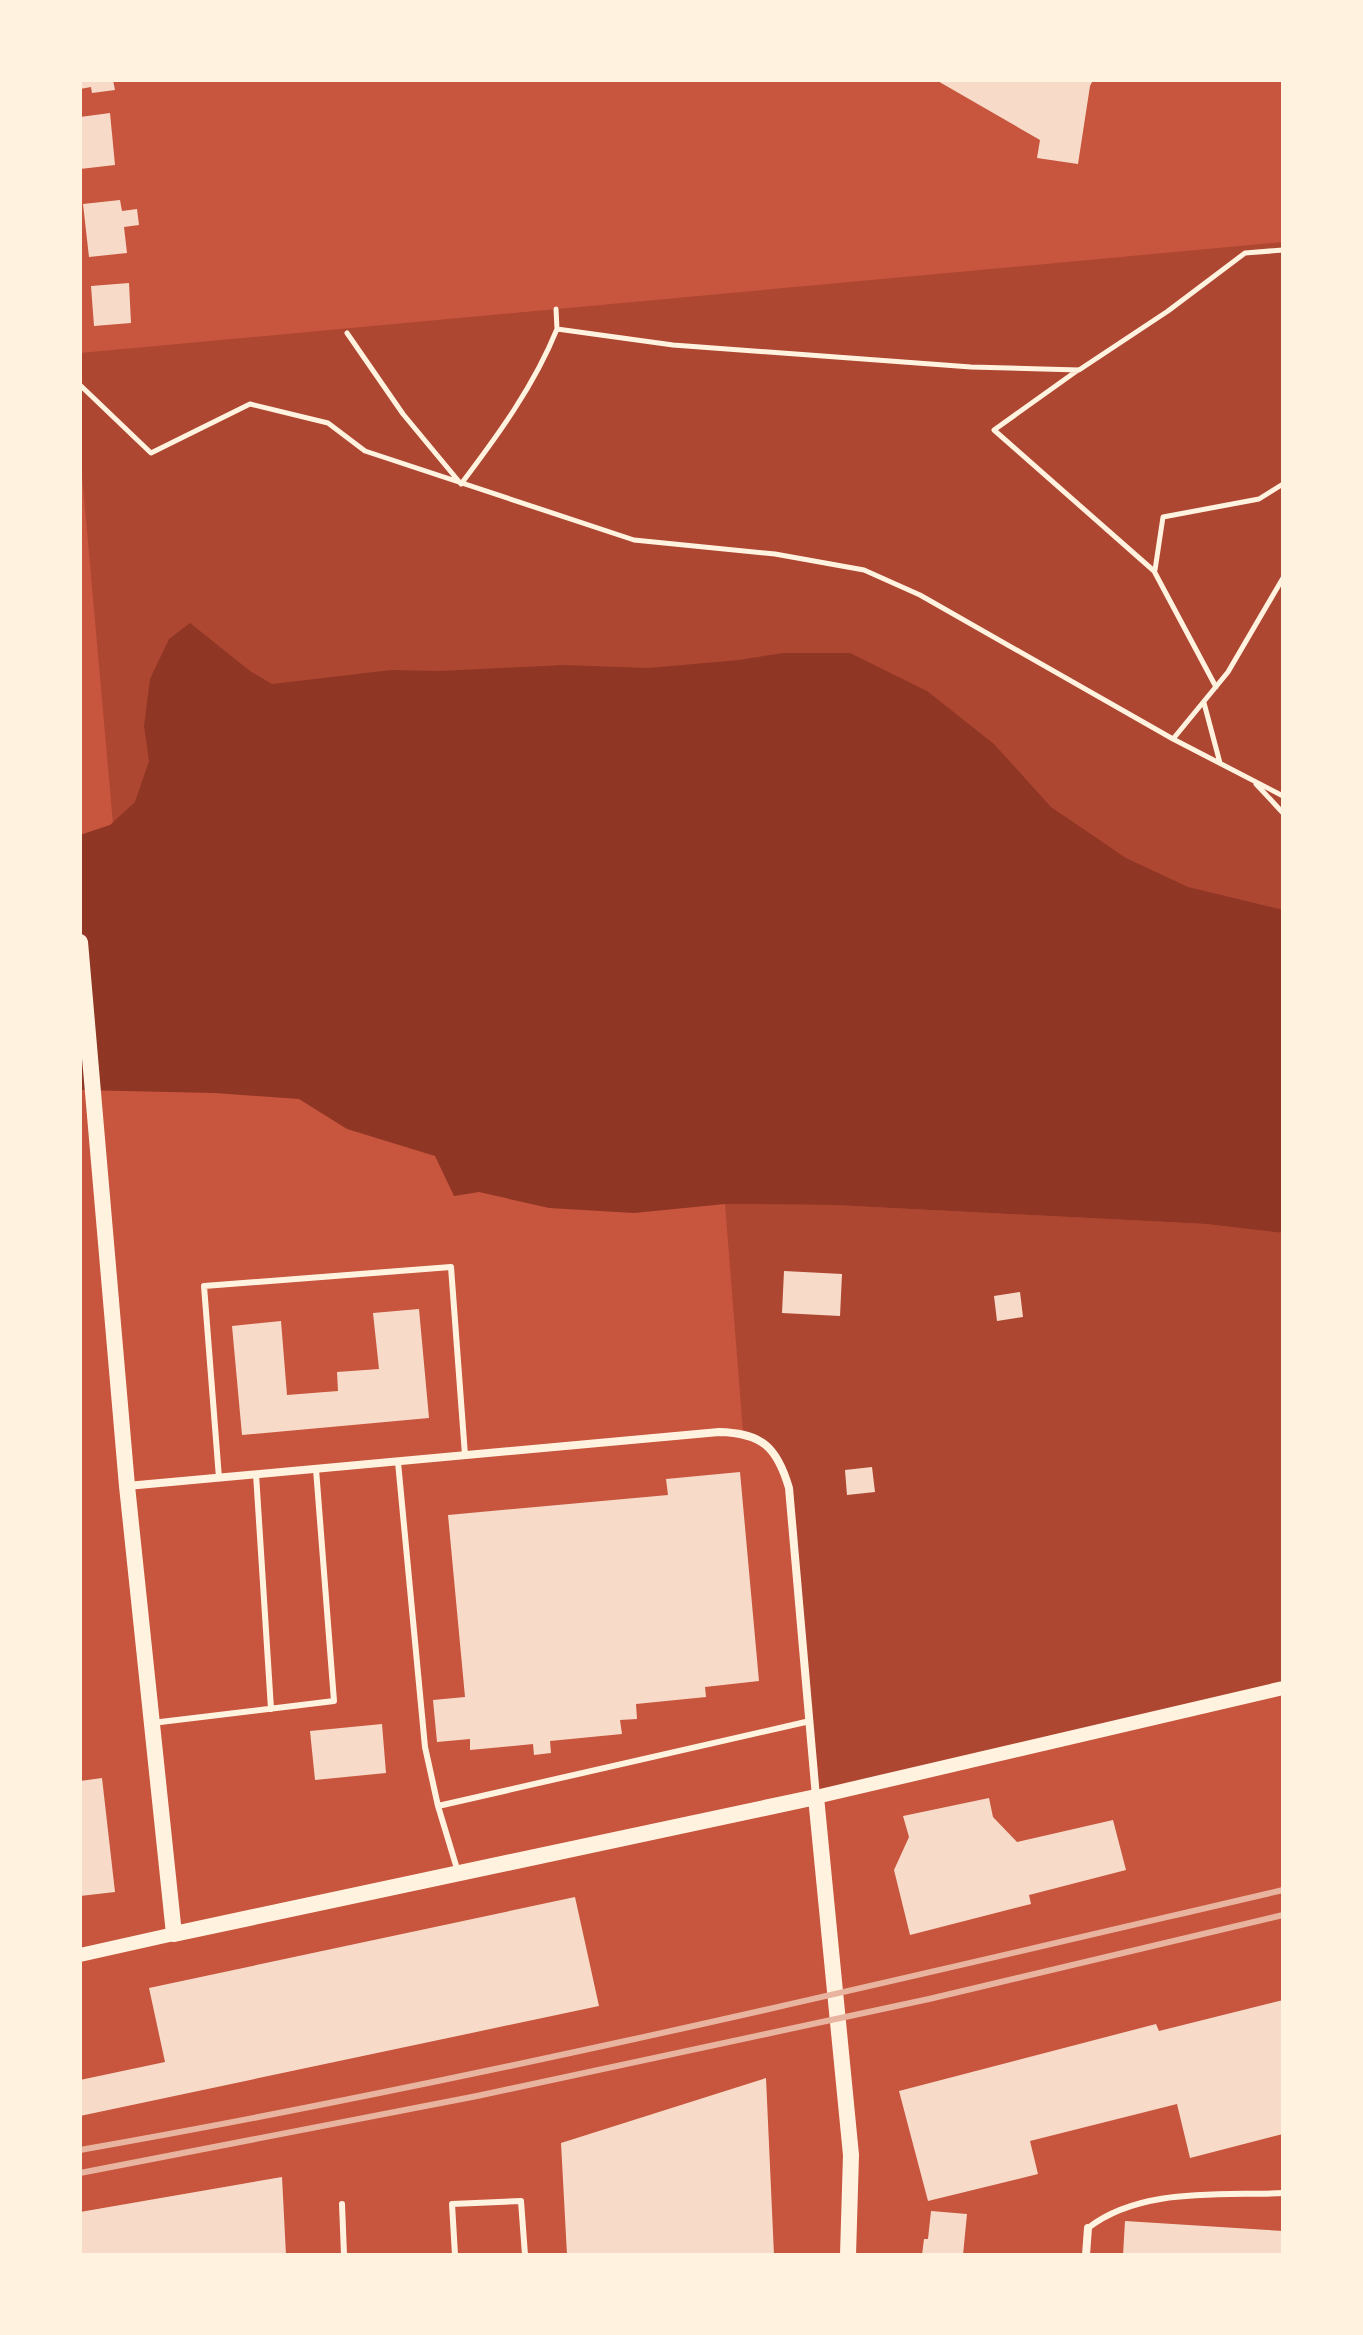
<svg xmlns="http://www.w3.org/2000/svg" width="1363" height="2335" font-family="'Crimson Pro',serif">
  <rect width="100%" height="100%" fill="#c8553d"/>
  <!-- green -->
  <path fill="#ae4732" d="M1283,242v698l-1168,-94 -35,-394v-99z
    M725,1204l109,1 372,19 77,9v455l-467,109 -27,-309 -23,-45 -23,-11z"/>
  <!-- water -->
  <path fill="#8f3625" d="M190,623l60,48 22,13 119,-14 49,1 124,-6 84,3 91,-8 44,-7h67l77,38 67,53 57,63 75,51 62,29 95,23v323l-77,-9 -372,-19 -109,-1 -91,9 -85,-5 -70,-16 -25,4 -19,-40 -88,-27 -48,-30 -84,-6 -135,-3v-255l30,-10 25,-23 14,-41 -5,-35 6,-47 19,-40z"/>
  <!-- building -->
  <path fill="#f7dbc8" d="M80,80h33l2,10 -23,3 -1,-6 -11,2z
    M936,80h157l-3,6 -12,78 -41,-6 3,-18z
    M110,113l5,52 -35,4v-52z
    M120,200l2,11 15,-2 2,16 -15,2 3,26 -38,4 -6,-53z
    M129,283l2,40 -37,3 -3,-40z
    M784,1271l58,3 -2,42 -58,-3z
    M1020,1292l3,25 -26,4 -3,-25z
    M419,1309l10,109 -187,17 -10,-109 49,-5 6,74 51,-4 -1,-19 42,-3 -6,-56z
    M872,1467l3,25 -28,3 -2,-25z
    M740,1472l19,209 -54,6 1,10 -70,7 1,15 -17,1 2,14 -72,7 1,12 -17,2 -1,-11 -63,6v-11l-33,3 -4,-42 32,-3 -17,-182 220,-20 -2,-16z
    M382,1724l4,49 -71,7 -5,-49z
    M102,1778l13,114 -35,4v-115z
    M989,1798l4,19 24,25 96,-22 13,50 -97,25 2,9 -121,31 -16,-65 15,-33 -6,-21z
    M575,1897l24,109 -519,110v-36l85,-18 -16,-74z
    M1283,2000v134l-93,24 -13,-54 -147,37 8,33 -110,27 -29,-110 257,-67 3,7z
    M766,2078l8,177h-207l-6,-112z
    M282,2177l4,78h-206v-43z
    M931,2211l36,3 -4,41h-41l2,-16h4z
    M1125,2221l158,10 -1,24h-159z"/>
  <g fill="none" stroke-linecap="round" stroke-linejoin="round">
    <!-- path -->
    <path stroke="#fff3e0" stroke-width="5" d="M556,309l1,20
      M347,333l56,81 58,70c37,-49 73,-98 96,-155l116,16 298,22 108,3 89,-59 77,-58 38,-3
      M1078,370l-84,60 160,141 62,116
      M80,385l71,68 99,-49 78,19 37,28 269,89 141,14 89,16 56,25 253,144 110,57
      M1155,570l8,-53 96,-18 24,-15
      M1204,703l16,60
      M1173,739l55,-67 55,-94
      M1256,784l27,29"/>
    <!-- service -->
    <path stroke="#fff3e0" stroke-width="6" d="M398,1462l27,285 13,59 20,66
      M256,1474l15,235
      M219,1478l-15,-192 247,-19 14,188
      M152,1723l182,-22 -18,-232
      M438,1806l372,-85
      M342,2204l2,51
      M1088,2228c53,-41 131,-32 195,-35
      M455,2255l-3,-51 69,-3 4,54"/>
    <!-- minor -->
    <path stroke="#fff3e0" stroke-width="8" d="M127,1486l592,-54c43,1 58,15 70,56l27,309
      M1086,2255l2,-27"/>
    <!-- tertiary -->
    <path stroke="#fff3e0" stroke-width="14" d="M816,1797l467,-109
      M80,1955l94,-21"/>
    <!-- secondary -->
    <path stroke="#fff3e0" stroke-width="16" d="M80,942l47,544 47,448 642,-137 35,358 -3,100"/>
    <!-- rail -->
    <path stroke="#e9b49f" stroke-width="6" d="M80,2150c404,-71 804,-167 1203,-260
      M80,2173l397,-77 452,-97 354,-84"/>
  </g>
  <!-- border -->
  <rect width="1363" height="2335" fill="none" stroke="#fff3e0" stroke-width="164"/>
</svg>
